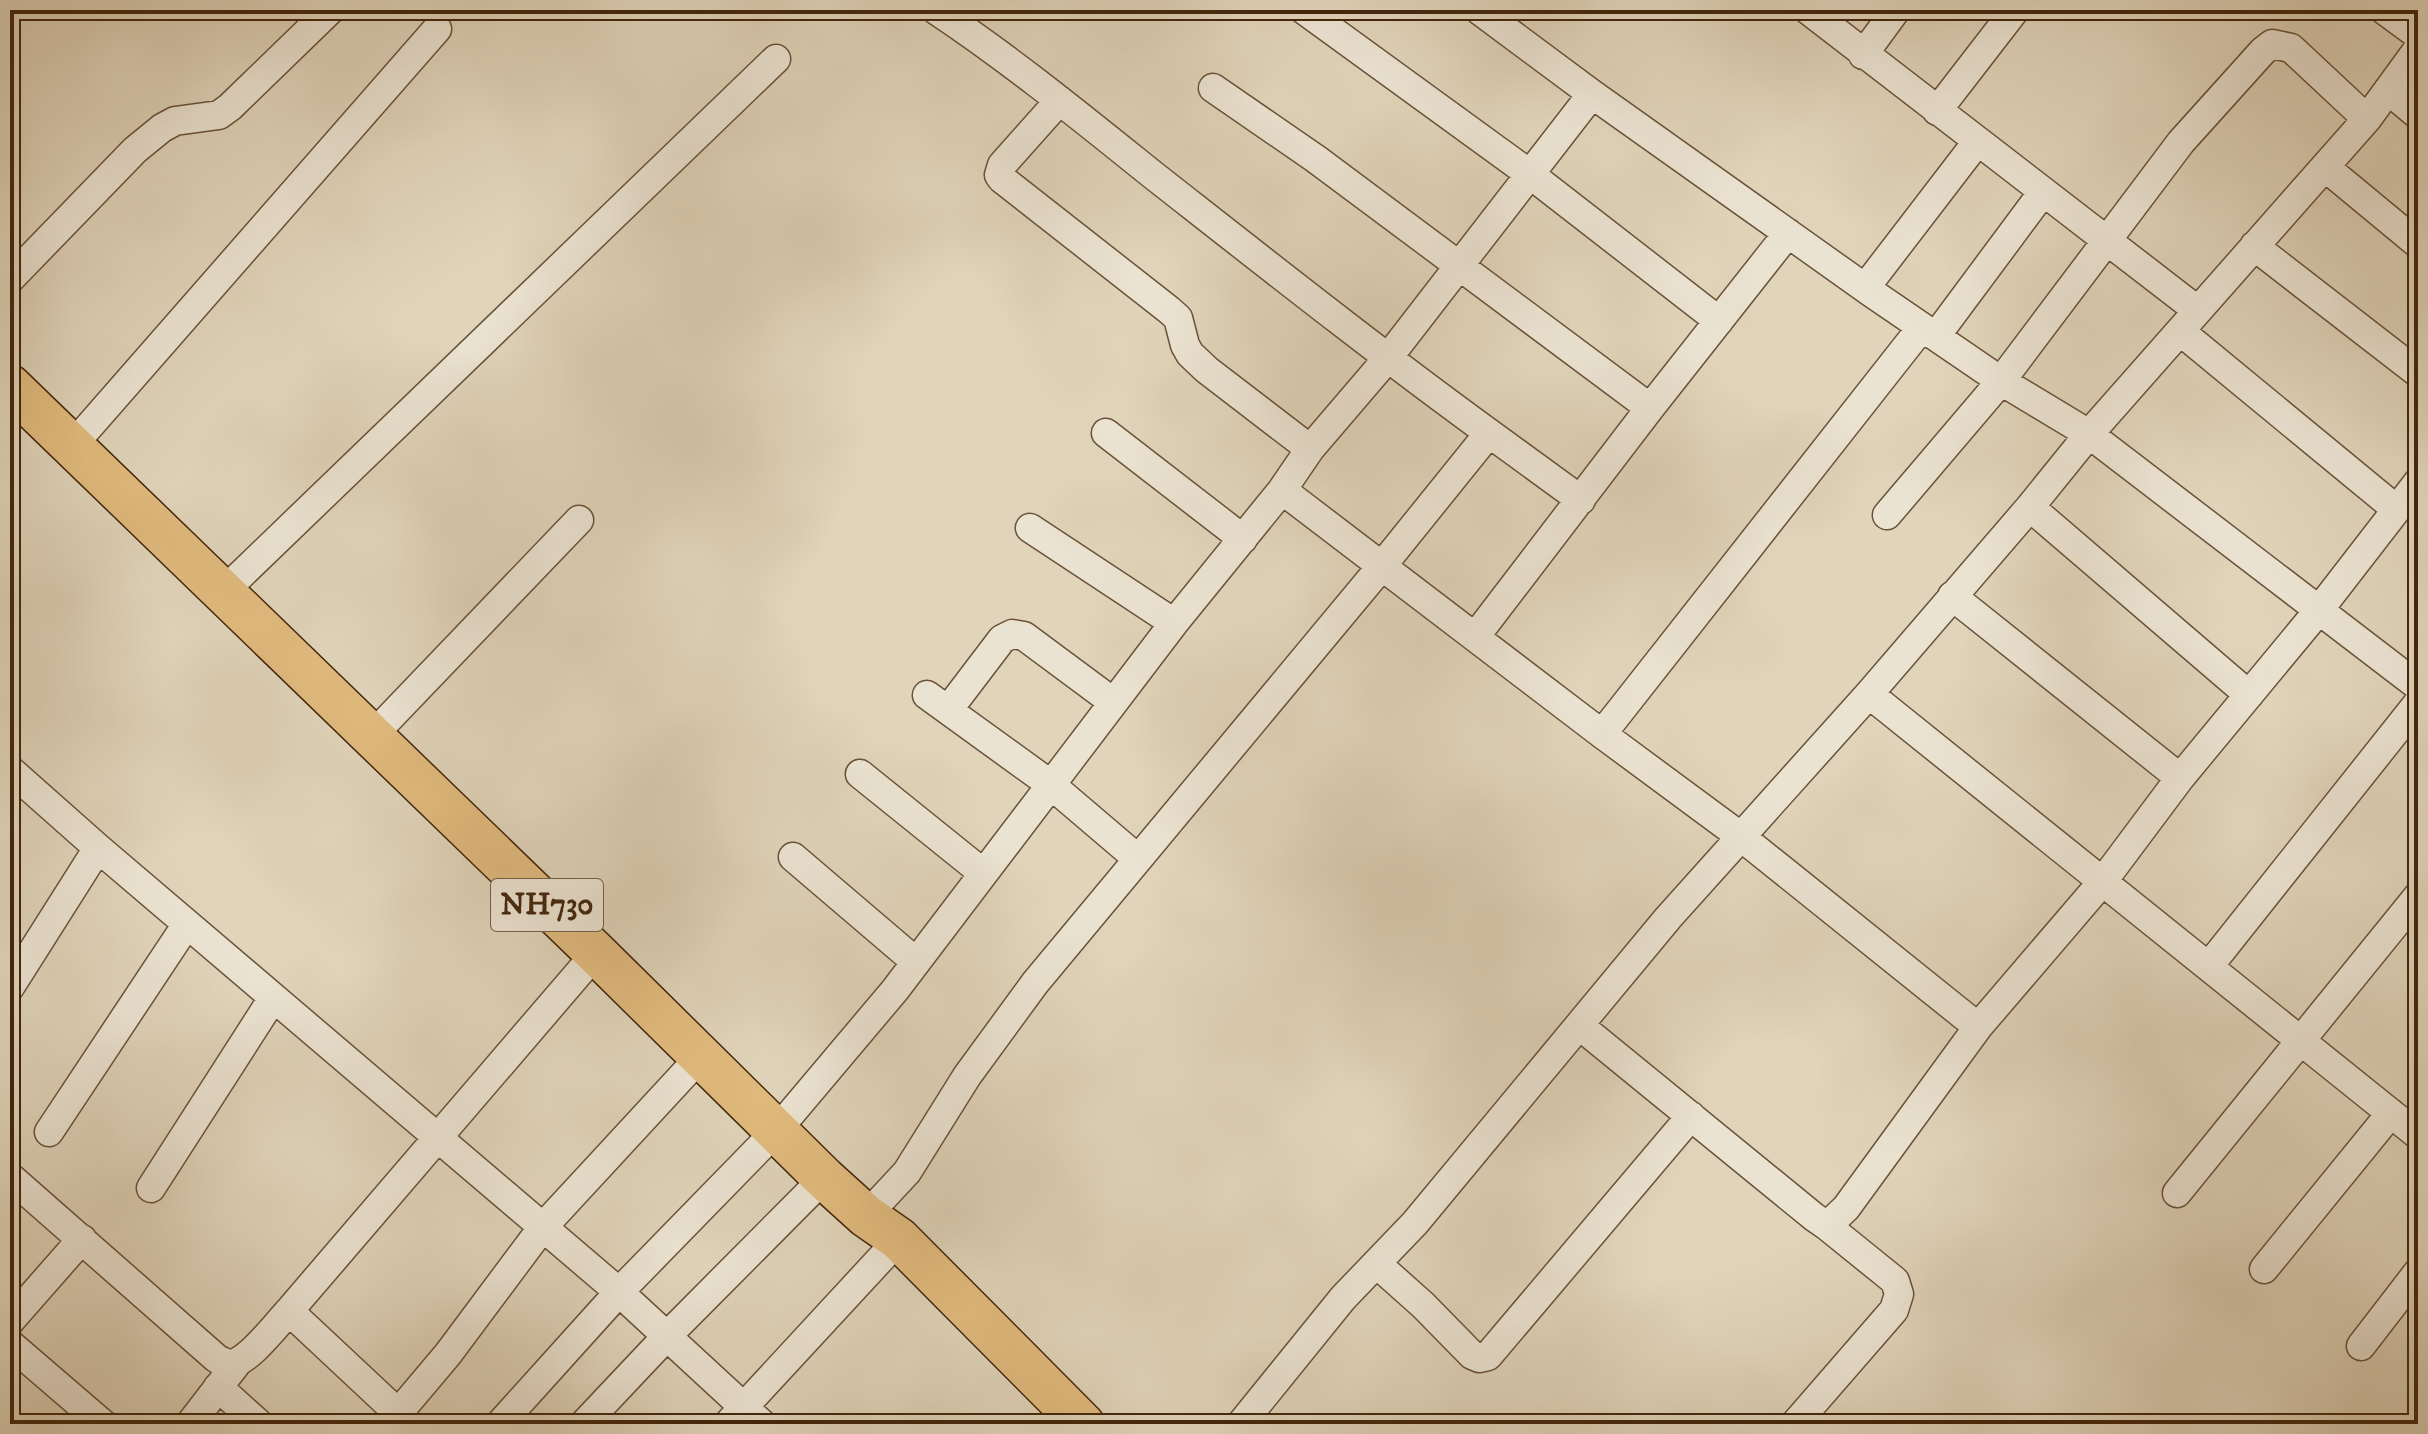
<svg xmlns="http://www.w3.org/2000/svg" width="2428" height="1434" font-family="'IM FELL DW Pica',serif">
  <rect width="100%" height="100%" fill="#e0d4ba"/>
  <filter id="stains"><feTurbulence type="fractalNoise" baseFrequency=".0025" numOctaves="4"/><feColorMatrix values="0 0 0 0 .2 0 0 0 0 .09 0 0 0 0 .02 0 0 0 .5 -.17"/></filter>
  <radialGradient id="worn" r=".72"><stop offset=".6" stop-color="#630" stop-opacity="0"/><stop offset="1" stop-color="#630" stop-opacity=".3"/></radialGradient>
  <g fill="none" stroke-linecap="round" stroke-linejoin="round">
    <defs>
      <path id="minor" d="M936,10c75,50 146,108 217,165 111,87 222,175 336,258
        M1304,10l227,165 188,146
        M1479,10l113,84 280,199 129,88 88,53 329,252
        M1808,10l389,300
        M2384,10l34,25
        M1863,55l33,-45
        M1213,88l103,71 334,249
        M2388,90l30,25
        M1059,101l-57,64 -3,10 3,4 167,131 9,8 7,27 5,9 17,16 103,79
        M1937,111l78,-101
        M2325,167l93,77
        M2254,246l164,127
        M10,279l125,-129 27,-22 13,-7 44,-6 11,-8 100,-97
        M1865,288l112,-146
        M2180,331l216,178
        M1936,336l107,-144
        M1106,433l137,106
        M72,446l365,-417
        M1282,490l320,244 138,102 238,191 -132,181 -19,18 -13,-9 -234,-191
        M2030,507l219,188
        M1887,515l114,-134 180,-239 82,-91 9,-7 19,4 76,71
        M1030,528l144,95
        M222,593l554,-534
        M1952,596l228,182
        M1475,637l175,-229 138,-175
        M1869,694l549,441
        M927,695l123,89 88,75
        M948,710l54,-71 10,-5 12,2 89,66
        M1602,734l320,-407
        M372,736l207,-216
        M10,770l88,78 521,444 143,132
        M860,774l123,99
        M793,857l123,105
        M2209,966l209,-263
        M10,987l88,-139
        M1978,1027l125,-146 77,-103 139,-168 99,-128
        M49,1132l138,-208
        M10,1177l206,181c1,1 11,6 12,6 16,3 50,-41 61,-53l307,-358
        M151,1188l122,-190
        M2177,1193l241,-297
        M866,1216l41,-44 60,-96 68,-93 346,-416 108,-134 92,67
        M1377,1264l46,41 49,50 7,3 9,-2 203,-240
        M2264,1269l127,-156
        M289,1311l109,102
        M10,1321l72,-82
        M10,1344l93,80
        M2361,1346l57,-74
        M218,1387l41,37
        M190,1424l47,-61
        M389,1424l59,-70 94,-126 159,-172
        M500,1424l119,-132 158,-162 118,-140 279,-367 108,-133 28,-41 77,-90 205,-265
        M584,1424l83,-88 157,-158
        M728,1424l171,-185
        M1241,1424l102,-126 72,-75 253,-305 201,-224 161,-187 59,-73 278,-315 51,-70
        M1795,1424l99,-114 5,-16 -4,-13 -68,-55"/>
      <path id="highway" d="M10,386l586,567 228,225 42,38 33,23 184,185"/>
    </defs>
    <!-- minor casing -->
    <use href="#minor" stroke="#6a5238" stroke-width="31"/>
    <!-- highway casing -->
    <use href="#highway" stroke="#43260c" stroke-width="45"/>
    <!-- minor -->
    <use href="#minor" stroke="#ebe3d2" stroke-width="28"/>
    <!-- highway -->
    <use href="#highway" stroke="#e0ba7d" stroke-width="42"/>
  </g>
  <g text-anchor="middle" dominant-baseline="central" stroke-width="6" stroke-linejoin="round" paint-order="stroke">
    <!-- shield labels -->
    <rect fill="#ebe3d2" stroke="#755f47" stroke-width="2" x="491" y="879" width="112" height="52" rx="6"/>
    <g font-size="30" font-weight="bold" fill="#43260c">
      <text x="547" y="905">NH730</text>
    </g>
  </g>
  <!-- margin -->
  <rect width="2428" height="1434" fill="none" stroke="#e0d4ba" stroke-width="40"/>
  <rect x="12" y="12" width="2404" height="1410" fill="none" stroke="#43260c" stroke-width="4"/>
  <rect x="20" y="20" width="2388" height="1394" fill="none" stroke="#43260c" stroke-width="2"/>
  <rect width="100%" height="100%" filter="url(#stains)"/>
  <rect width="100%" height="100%" fill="url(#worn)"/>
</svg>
